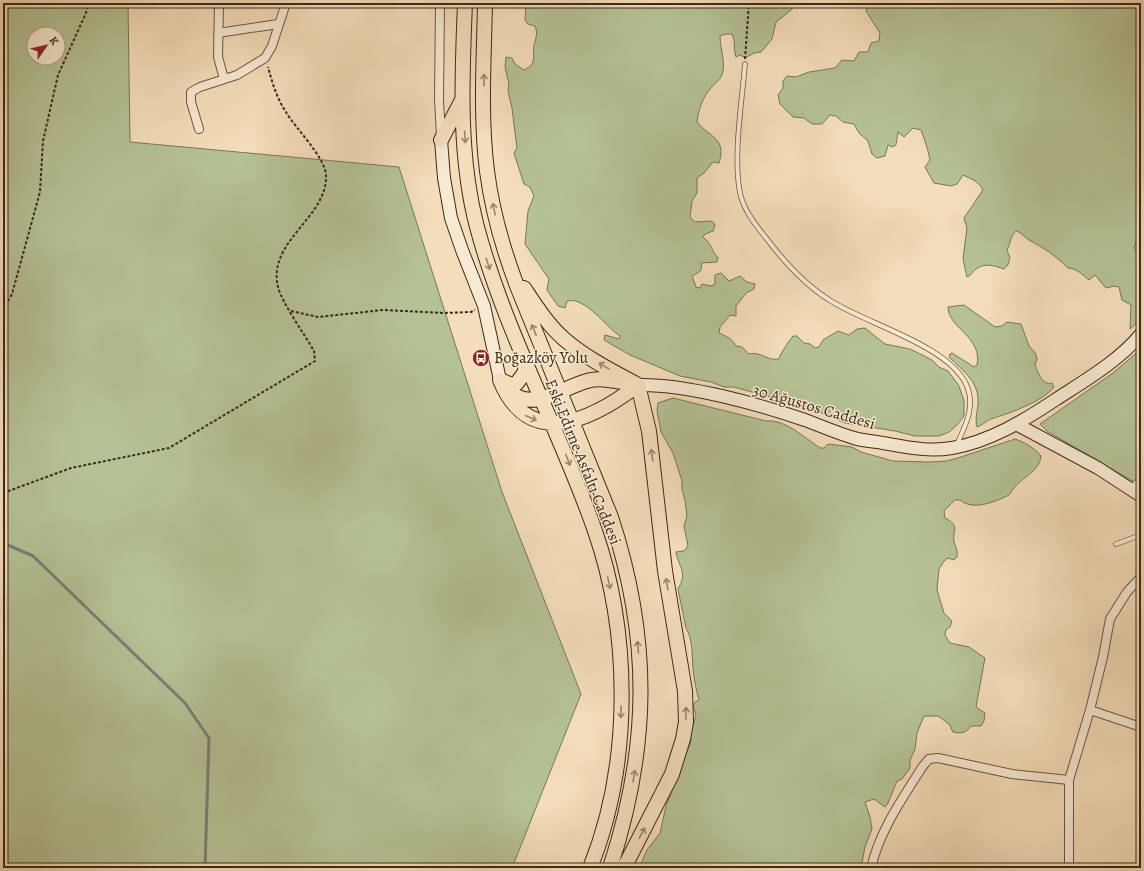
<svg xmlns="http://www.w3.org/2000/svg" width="1144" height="871" font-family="Alegreya,serif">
  <rect width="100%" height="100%" fill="#f4ddba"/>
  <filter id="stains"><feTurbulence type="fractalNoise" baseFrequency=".005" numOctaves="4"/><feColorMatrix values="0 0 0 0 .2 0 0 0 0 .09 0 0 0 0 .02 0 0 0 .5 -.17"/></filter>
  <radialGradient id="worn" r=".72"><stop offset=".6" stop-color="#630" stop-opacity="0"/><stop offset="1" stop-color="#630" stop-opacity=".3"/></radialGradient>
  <!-- green -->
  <path fill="#b5c295" stroke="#787657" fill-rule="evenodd" d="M3,3h125l2,139 269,25 103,325 79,202 -69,174h-509zM34,34h24v24h-24z
    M526,3h270l-5,7 -15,12 -4,17 -11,13 -7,1 -9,5 -5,-3 -4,2c-3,-8 0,-15 -4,-23h-6l-6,2c0,11 5,24 3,35 -1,8 -7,11 -12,17 -8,8 -13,23 -14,34 12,15 30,16 22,41l-6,-1 -9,11 -7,5v15l-5,8 -2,16 5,5 17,-1 3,4 -2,6 -8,3 -2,3c9,7 8,13 15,21l-1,4 -16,1c2,9 -2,9 -9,13l4,11 4,1 2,-4 9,2 4,-2v-9l6,-2 8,8 11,-5 7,6 8,2 -1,5 -8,4 -10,13v10l-6,-1 -10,12 -1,6c8,4 12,4 17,13l6,1 7,7c12,-3 17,7 30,5 1,-5 10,-18 14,-23h4l7,7 6,1 5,4 4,-1 4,-7 15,-9 11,4 8,-6 8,-1 20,16 25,5 22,11 7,7 9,4 11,15 5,15v15l-7,9 -8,7 -10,4h-24l-20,-5 -50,-8 -30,-13 -28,-8 -53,-15h-10l-13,-5 -31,-6 -50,-21 -26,-15 1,-5 14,4 1,-3c-14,-9 -35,-40 -53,-35l-2,7 -7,-2 -11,-16 2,-11 -24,-35 3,-33 6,-15 -4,-9 -6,-3 -10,-31 3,-5 -5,-40 -4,-17 1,-7 -4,-17 1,-10 6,1 3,6 9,6c14,-6 8,-15 10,-25 2,-7 4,-12 1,-19l-7,-2 -3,-4z
    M868,3h273v220l-2,5 2,2v9l-5,3 -2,6 5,8h2v63l-11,10 1,-24 -9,-5 -3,-13 -5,-1 -8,2 -11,-13 -6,5c-6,-5 -13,-12 -21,-12 -11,-11 -25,-21 -39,-28 -5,-3 -8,-8 -13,-9 -6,5 -5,12 -9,19l3,8 -2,7 -4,4c-9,-3 -19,-7 -28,0 -4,3 -4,6 -9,8l-4,-18 4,-31 -3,-10 19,-28c-4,-9 -12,-11 -20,-15l-6,9 -6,2 -17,-3 -9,-16 5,-7c-2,-11 -5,-19 -9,-30l-8,-2 -9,9 -6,-5 -2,13 -4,2 -4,-2 -3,11 -8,2 -5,-4 -4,-13 -9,-8 -5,-9 -11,-2 -7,-6 -6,-1 -8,9h-10l-8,-6 -11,-1 -13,-13 -2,-9 5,-7v-7l4,-5 9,1 13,-5 26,-4 7,-8 12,1 5,-9h9l3,-9 8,-2 1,-8 -14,-22z
    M964,305l31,22 7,-1 5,-4 14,2 8,22 7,8 1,5 -2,6c3,7 7,21 17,18l2,4c-13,16 -45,26 -63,32 -5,2 -8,6 -14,8 -2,-7 0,-14 1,-22 2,-23 -14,-33 -29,-48l1,-3 2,-1 22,14 3,-2c6,-28 -29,-37 -29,-58z
    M1141,349v137l-94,-55 -7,-7 73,-51z
    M673,398l93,23c19,-2 39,17 54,27h4l4,-4 24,3 9,5 32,9 37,1 16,-1 12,-3 57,-19c9,3 20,9 26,17 -1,15 -20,22 -28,33 -2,3 -2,5 -6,7 -13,6 -34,15 -47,4h-5l-11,11 1,7c16,8 7,12 9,24 2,6 4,8 3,15l-3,3 -6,-2 -4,3 -5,8 -2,21 7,23 8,8 -2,6 -4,3 -1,5 5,8 19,4 16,11 -9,49 9,6 -1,8 -3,5h-10c-5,7 -10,8 -18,6l-4,-8 -11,-8h-14l-7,17 -2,16 -5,11v8l-8,11 -5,2 -9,22 -3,4 -11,-8 -9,3 5,15 2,12 -7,18 -4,21h-222l8,-18 13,-17 6,-27 25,-65v-9l5,-17 -3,-9 2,-4 4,-2c-3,-10 -5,-21 -6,-31 -1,-14 0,-29 -7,-41l-8,-39c10,-17 1,-21 -2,-37l8,-1 4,-5 -4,-20 3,-10 -2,-15 -3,-12v-8l-9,-28 -12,-21 -4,-21 1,-8z"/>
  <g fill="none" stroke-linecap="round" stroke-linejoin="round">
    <!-- stream -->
    <path stroke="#778078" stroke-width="3" d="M3,543l30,13 152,147 24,35 -4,130"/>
    <defs>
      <path id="service" d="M745,64c-3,38 -13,97 -4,133 5,17 18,32 29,46 17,22 36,43 61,58 36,23 116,44 135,83 10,21 0,41 -9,60
        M1131,487l10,-9
        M1116,544l25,-9"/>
      <path id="minor" d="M219,3l-1,54 6,22
        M440,3l-1,97 2,36
        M218,33l60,-9
        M199,129l-8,-27v-10l9,-5 37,-12 28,-17 7,-12 14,-43
        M1090,710l51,17
        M871,868c9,-38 31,-69 52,-102l6,-7 9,-1 74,16 57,6
        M1069,868v-88l21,-70 13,-53 7,-38 17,-27 14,-15"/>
      <path id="secondary" d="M441,140l3,38 7,40 11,32 22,56 16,74
        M638,385c49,-1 120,19 167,35 16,6 32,13 49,18 9,3 19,3 29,5 23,4 45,9 69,5 37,-6 73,-28 103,-48 29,-19 64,-39 86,-66
        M1016,424l82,44 43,28"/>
      <path id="trunk" d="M465,3c-3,74 -7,152 12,224 28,105 81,199 117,301 37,105 38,236 -4,340
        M485,3c-1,55 -5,113 2,168 5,39 16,78 30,115l94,231c40,122 39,229 -1,351
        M441,140l21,-40
        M524,288c12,18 24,37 40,51 22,19 48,32 74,46l11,46 16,140 20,120 1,31 -3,17 -11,35 -48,94
        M500,380c29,71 92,40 138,5
        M500,380l12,5 5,-2 8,-11v-9
        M508,389c22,26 55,-2 79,-8 13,-4 27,0 40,2"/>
    </defs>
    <!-- service casing -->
    <use href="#service" stroke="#6a5741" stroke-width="5.5"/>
    <!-- minor casing -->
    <use href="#minor" stroke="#6a5741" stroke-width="10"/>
    <!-- secondary casing -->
    <use href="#secondary" stroke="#3c2a19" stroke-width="14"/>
    <!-- trunk casing -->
    <use href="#trunk" stroke="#3c2a19" stroke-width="16"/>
    <!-- path -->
    <path stroke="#3c2a19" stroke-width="2" stroke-dasharray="3 2" stroke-linecap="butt" d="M745,59l4,-56
      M3,310l9,-16 28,-102 3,-51 15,-66 28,-62 2,-10
      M291,311l27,6 65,-7 60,3 28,-1 4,-2
      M3,493l68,-25 98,-20 146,-87 -1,-10c-9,-16 -32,-48 -36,-64 -11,-46 49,-69 48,-111 0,-18 -31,-48 -40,-64 -9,-13 -14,-30 -18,-45"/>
    <!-- service -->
    <use href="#service" stroke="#f8e9d2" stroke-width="4"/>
    <!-- minor -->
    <use href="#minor" stroke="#f8e9d2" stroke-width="8"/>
    <!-- secondary -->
    <use href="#secondary" stroke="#f8e9d2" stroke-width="12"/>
    <!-- trunk -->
    <use href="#trunk" stroke="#f4ddba" stroke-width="14"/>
  </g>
  <!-- one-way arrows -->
  <defs><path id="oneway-shaft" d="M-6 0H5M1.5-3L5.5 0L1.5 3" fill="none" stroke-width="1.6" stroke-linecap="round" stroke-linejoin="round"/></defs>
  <g stroke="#98846a">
    <use href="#oneway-shaft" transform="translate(484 80) rotate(-89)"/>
    <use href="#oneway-shaft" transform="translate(465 137) rotate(86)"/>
    <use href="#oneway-shaft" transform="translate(494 209) rotate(-101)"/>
    <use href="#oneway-shaft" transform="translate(488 264) rotate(73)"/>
    <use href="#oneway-shaft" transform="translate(534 330) rotate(-112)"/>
    <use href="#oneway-shaft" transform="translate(604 366) rotate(-149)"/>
    <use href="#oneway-shaft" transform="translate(531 418) rotate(24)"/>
    <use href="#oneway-shaft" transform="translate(652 455) rotate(-97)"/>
    <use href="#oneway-shaft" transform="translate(568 460) rotate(68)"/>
    <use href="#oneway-shaft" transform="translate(609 583) rotate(77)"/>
    <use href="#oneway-shaft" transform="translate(667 584) rotate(-99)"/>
    <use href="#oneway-shaft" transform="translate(638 647) rotate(-95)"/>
    <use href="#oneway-shaft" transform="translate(621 712) rotate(92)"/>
    <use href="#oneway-shaft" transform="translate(686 713) rotate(-89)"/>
    <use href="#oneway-shaft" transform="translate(634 776) rotate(-80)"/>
    <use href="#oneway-shaft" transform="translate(642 833) rotate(-62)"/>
  </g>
  <!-- icons -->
  <defs>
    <symbol id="bus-disc" viewBox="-11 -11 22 22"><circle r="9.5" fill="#8f2418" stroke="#f8e9d2"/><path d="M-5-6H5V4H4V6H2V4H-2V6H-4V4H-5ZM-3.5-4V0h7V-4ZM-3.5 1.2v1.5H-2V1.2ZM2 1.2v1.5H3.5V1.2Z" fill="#fff"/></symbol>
  </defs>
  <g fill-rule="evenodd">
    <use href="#bus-disc" x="471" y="348" width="20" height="20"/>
  </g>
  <g text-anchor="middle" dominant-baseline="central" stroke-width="3" stroke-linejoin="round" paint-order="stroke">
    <!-- poi labels -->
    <g font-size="16" fill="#3c2a19" stroke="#f8e9d2" text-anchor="start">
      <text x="494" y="358">Boğazköy Yolu</text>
    </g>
    <!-- street labels -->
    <g font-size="16" fill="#3c2a19" stroke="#f8e9d2">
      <text transform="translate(814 407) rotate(16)">30 Ağustos Caddesi</text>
      <text transform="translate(583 462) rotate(68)">Eski Edirne Asfaltı Caddesi</text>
    </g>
  </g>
  <!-- margin -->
  <rect width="1144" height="871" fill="none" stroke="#f4ddba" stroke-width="16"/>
  <rect x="4" y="4" width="1136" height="863" fill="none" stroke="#3c2a19" stroke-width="2"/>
  <rect x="8" y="8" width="1128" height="855" fill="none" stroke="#3c2a19"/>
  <!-- north arrow -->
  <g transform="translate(46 46) rotate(56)"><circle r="19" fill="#f8e9d2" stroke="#ad9d88"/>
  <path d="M0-3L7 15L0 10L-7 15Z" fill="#8f2418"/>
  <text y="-6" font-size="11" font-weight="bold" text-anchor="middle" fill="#3c2a19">K</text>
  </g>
  <rect width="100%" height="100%" filter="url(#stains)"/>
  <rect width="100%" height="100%" fill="url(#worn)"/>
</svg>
